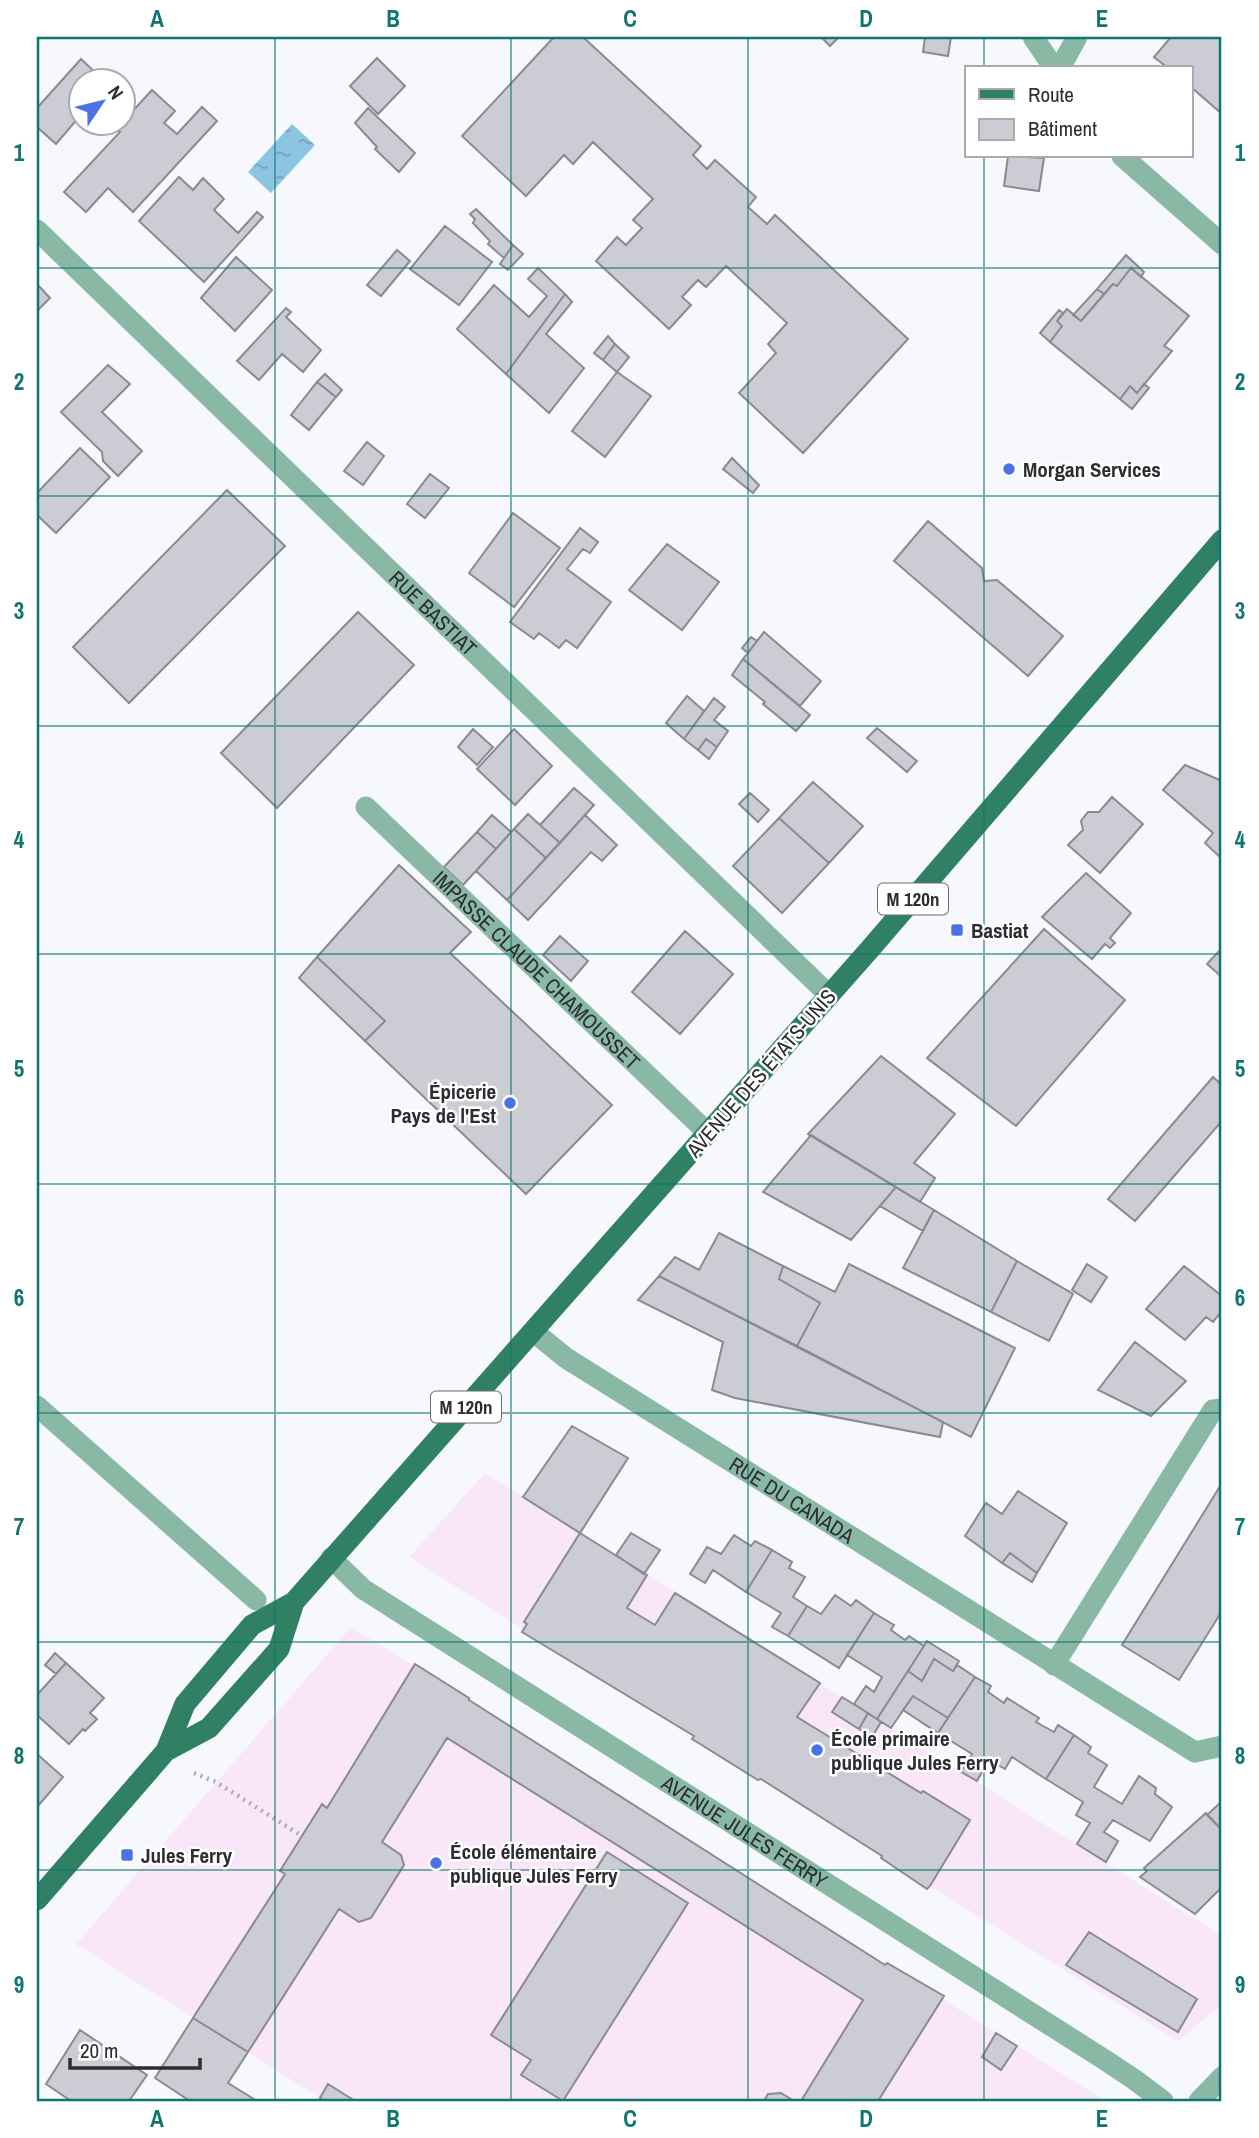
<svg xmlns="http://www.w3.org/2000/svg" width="1259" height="2138" font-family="'Archivo Narrow',sans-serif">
  <defs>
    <pattern id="water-ripples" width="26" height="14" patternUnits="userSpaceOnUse" patternTransform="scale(1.75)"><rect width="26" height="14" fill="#8cc5e1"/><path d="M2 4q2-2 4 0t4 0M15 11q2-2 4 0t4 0" fill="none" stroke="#73a0b7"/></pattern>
  </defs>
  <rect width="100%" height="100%" fill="#f7f7fe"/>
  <!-- education -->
  <path fill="#f9e7f9" d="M485,1473l737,463v68l-44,37 -248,-155 -3,3 -46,-31v-2l-120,-77 -3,1 -66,-41 2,-3 -124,-77 -3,1 -45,-28 1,-3 -114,-72z
    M351,1627l63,39 1,-2 54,34v2l415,264 3,-1 56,33 -1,3 164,102h-781l-249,-157z"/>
  <!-- water -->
  <path fill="url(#water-ripples)" d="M292,124l23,21 -44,48 -23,-21z"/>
  <!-- building -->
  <path fill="#ccccd5" stroke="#8a8a92" stroke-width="2" d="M554,37h29l118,109 -8,9 14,14 8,-9 41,37 -8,10 19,17 8,-9 133,124 -105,114 -64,-60 37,-40 -8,-9 19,-21 -61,-57 -20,21 -8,-7 -16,17 9,8 -22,24 -73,-68 21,-24 9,8 16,-17 -9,-8 20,-21 -60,-57 -20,22 -9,-9 -38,41 -64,-60z
    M821,37h18l-9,9z
    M925,37h26l-3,19 -25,-4z
    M1171,37h51v77l-31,-27v-19h-23l-14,-11z
    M377,58l28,28 -27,28 -28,-28z
    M81,59l17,16 -5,5h-13v15l-7,9 7,7v5l-24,28 -19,-17v-19z
    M152,90l23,21 -11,12 13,11 25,-27 15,14 -84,91 -25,-24 -22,24 -22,-20 56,-60 -4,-3z
    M368,108l47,45 -16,19 -24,-23 2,-2 -22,-24z
    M1008,156l36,2 -5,33 -35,-5z
    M179,177l14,13 10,-12 21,21 -10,11 24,23 19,-21 6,5 -59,65 -65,-61z
    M476,209l37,36 -9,13 -16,-14 2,-3 -17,-18 2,-4 -5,-5z
    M445,226l47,36 -33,43 -49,-36z
    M513,245l10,9 -15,16 -8,-6z
    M397,250l13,11 -29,35 -14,-11z
    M1126,255l18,17 -3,5 -10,-9 -14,18 -4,-2 -9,10 -7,-5z
    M236,257l36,33 -37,41 -34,-33z
    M538,268l27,26 -59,80 -49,-45 37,-44 35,32 18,-21 -19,-17z
    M1131,268l58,48 -25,30 8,5 -35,42 -7,-7 -10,13 -70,-57 12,-16 -5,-5 10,-12 14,12 32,-37 4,2z
    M37,284l13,14 -13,13z
    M1097,289l7,5 -23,27 -8,-6z
    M565,294l7,8 -26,32 38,34 -35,45 -43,-39z
    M286,308l5,4 -5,5 35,33 -18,22 -21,-18 -23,26 -22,-19z
    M1059,310l4,3 -6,8 5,5 -12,16 -10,-9z
    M608,336l7,8 -12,16 -9,-7z
    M615,344l14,13 -12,15 -14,-12z
    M108,365l22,19 -28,28 40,39 -24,25 -15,-15 -1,-9 -41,-40z
    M617,372l34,24 -46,61 -33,-26z
    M325,374l17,16 -6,7 -19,-15z
    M317,382l19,15 -27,33 -18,-15z
    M1144,384l5,4 -17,21 -12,-10 10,-13 7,7z
    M367,442l17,14 -21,29 -19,-14z
    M80,448l30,29 -54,56 -19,-18v-22z
    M732,458l27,27 -6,8 -30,-24z
    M430,474l19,14 -24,30 -18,-14z
    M227,490l58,56 -156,157 -56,-56z
    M513,513l47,35 -46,59 -45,-34z
    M928,521l54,47 2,13 13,-1 66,56 -35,40 -134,-115z
    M580,528l18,14 -8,11 -7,-4 -16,20 44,33 -34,46 -11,-8 -7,8 -20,-15 -5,6 -24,-17z
    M667,544l52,38 -37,48 -53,-40z
    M358,612l56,53 -137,143 -56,-55z
    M764,632l57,49 -21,25 -57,-47z
    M751,637l6,4 -9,12 -6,-5z
    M743,659l67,56 -14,16 -33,-27 2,-2 -33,-27z
    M687,696l17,15 -20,28 -18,-16z
    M714,698l11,9 -11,13 14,11 -11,16 -11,-8 -8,11 -14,-11z
    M877,728l40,33 -10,11 -40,-34z
    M473,729l20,18 -16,18 -19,-18z
    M514,729l38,37 -37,39 -38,-36z
    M706,739l11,8 -8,12 -11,-9z
    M1185,765l37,16v78l-17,-16 8,-10 -50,-43z
    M813,782l50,44 -34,37 -50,-45z
    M574,788l20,17 -34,38 -20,-18z
    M750,793l19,17 -11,12 -19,-18z
    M1112,797l31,27 -43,49 -32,-28 15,-15 -2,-9 7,-9h11z
    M528,814l32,29 -14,15 -32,-29z
    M492,815l19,17 -15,17 -19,-17z
    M585,815l32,30 -15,16 -11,-9 -63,68 -21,-20z
    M779,818l50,45 -47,50 -49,-47z
    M514,829l32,29 -39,42 -31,-29z
    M477,832l19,17 -33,36 -19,-18z
    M399,865l72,67 -21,21 162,152 -86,89 -161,-153 20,-20 -68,-64z
    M1086,873l45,40 -21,25 5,5 -5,5 -5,-4 -13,15 -50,-42z
    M1044,929l81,71 -109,126 -89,-68z
    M685,931l48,43 -53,60 -48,-42z
    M560,936l28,25 -17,20 -28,-26z
    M1222,948v29l-15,-13z
    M317,957l68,64 -20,20 -66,-63z
    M881,1056l74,58 -41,49 21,15 -15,24 -112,-68z
    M1213,1077l9,8v36l-87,100 -27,-22z
    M811,1135l85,52 -45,53 -88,-48z
    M896,1187l38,23 -11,21 -43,-25z
    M934,1210l83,51 -26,51 -88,-44z
    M719,1233l64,33 -4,13 41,24 -23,43 -138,-70 16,-19 24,13z
    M1017,1261l56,33 -24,47 -58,-29z
    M849,1264l166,84 -44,89 -174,-91 23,-43 -41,-24 4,-13 52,26z
    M1087,1264l20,13 -16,25 -19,-12z
    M1184,1266l38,30v15l-9,11 -7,-5 -21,23 -39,-31z
    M659,1276l284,146 -3,15 -205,-39 -23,-8 11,-48 -85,-42z
    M1135,1342l51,39 -35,35 -53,-26z
    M572,1426l56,32 -48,75 -57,-36z
    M1222,1483v128l-43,69 -57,-35z
    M1018,1491l49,32 -30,50 -27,-20 -8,10 -37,-27 21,-33 16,11z
    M580,1533l67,42 -20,33 28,17 20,-32 145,90 -23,34 124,76 2,-2 47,29 -40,66 -3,3 -46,-31 1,-2 -121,-77 -3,1 -66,-41 2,-3 -172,-104 5,-8 -3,-2z
    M631,1533l29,17 -16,24 -28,-19z
    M734,1535l17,11 4,-5 17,9 -26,42 -33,-22 -8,13 -15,-9 17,-27 14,7z
    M772,1550l20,12 -3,6 16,9 -12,20 14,9 -19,30 -16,-9 9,-14 -35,-21z
    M1010,1553l27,20 -5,9 -30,-19z
    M835,1595l16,11 5,-6 18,13 -35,55 -51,-32 19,-30 14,8z
    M874,1613l20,12 -3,5 14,10 4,-4 15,10 -47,73 -23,-15 12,-18 8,6 8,-15 -35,-22z
    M927,1641l32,20 -6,10 -19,-12 -12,22 -14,-10z
    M55,1653l11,10 -10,11 -11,-9z
    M934,1659l19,12 4,-6 18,12 -27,41 -35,-22 -22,32 -14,-9 31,-48 14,10z
    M66,1663l38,35 -14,15 7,6 -12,12 -2,-2 -14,15 -32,-29v-20z
    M415,1664l54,34v2l416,265 2,-2 57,33 -66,105h-77l62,-101 -416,-262 -65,104 19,13 3,10 -33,53 -12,4 -20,-13 -91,143 -55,-34 92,-144 -5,-3 42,-67 5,4z
    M975,1677l16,9 -3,6 16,11 3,-5 32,20 -3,4 18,10 4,-7 16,10 -28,44 -34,-22 -7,12 -16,-9 -12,21 -16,-9 11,-18 -34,-21z
    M913,1696l35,22 -10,15 -35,-23z
    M842,1697l26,16 -9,16 -27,-17z
    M868,1713l13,9 -9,15 -13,-8z
    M1074,1735l17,12 -3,6 19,12 -13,22 28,17 17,-28 17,12 -1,6 17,13 -22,34 -37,-21 -9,12 14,9 -12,21 -29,-18 13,-21 -14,-8 7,-13 -37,-23z
    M37,1754l26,23 -26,30z
    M1219,1804l3,4v22l-15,-15z
    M1206,1813l16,17v57l-27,27 -55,-37 7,-6 -3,-3z
    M607,1852l81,51 -125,198 -42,-26 10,-15 -40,-25z
    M1089,1932l108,67 -19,33 -112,-67z
    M193,2018l55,34 -20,31 29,18h-67l-35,-23z
    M80,2030l67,45 -18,26h-58l-25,-17z
    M996,2033l21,13 -16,24 -19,-13z
    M328,2084l27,17h-30l-5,-3z
    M781,2093l13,8h-30l4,-7z"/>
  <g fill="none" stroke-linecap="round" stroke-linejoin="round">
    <!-- path -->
    <path stroke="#ababb1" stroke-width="4.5" stroke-dasharray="2 5" stroke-linecap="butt" d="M194,1773l22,9 86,54"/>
    <!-- minor -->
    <g stroke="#89b9a5" stroke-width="21">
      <path d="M1033,37l21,31"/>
      <path d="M1060,68l17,-31"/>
      <path d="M1122,156l100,88"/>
      <path id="s1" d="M37,230l792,765"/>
      <path id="s2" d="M366,807l342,326"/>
      <path id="s3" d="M534,1332l32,26 629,394 27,-6"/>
      <path d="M37,1406l219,194"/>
      <path id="s4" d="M331,1558l32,31 742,471 30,20 28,21"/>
      <path d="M1054,1665l159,-255 9,-1"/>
      <path d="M1199,2101l23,-24"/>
    </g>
    <!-- major -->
    <path stroke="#308064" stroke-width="21" d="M166,1751l43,-23 70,-79 15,-47
      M37,1900l129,-149 19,-47 67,-79 42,-23 576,-653 352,-409"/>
  </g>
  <!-- grid -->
  <path fill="none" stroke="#0f766e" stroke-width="2" stroke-opacity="0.55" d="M275,37v2064M511,37v2064M748,37v2064M984,37v31M984,156v1945M37,268h1185M37,496h1185M37,726h1185M37,954h1185M37,1184h1185M37,1413h1185M37,1642h1185M37,1870h1185"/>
  <!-- markers -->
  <g fill="#4d72e5" stroke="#fff" stroke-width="2.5">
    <circle cx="1009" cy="469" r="7"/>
    <rect x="950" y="923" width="14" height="14" rx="3.5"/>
    <circle cx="510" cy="1103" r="7"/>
    <circle cx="817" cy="1750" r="7"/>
    <rect x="120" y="1848" width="14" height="14" rx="3.5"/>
    <circle cx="436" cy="1863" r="7"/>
  </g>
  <g text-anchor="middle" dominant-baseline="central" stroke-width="5" stroke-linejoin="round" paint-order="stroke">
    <!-- shield labels -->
    <g fill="#fff" stroke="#6c6c6f" stroke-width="2">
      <rect x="878" y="883.5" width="70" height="31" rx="5"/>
      <rect x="431" y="1391.5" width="70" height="31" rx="5"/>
    </g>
    <g font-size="19" font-weight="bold" fill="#2d2d31">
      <text x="913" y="899">M 120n</text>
      <text x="466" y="1407">M 120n</text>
    </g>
    <!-- poi labels -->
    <g font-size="21" font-weight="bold" fill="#2d2d31" stroke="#fff" text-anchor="start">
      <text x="1023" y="469">Morgan Services</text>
      <text x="971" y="930">Bastiat</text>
      <text x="496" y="1091" text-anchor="end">Épicerie<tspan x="496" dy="24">Pays de l'Est</tspan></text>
      <text x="831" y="1738">École primaire<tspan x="831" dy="24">publique Jules Ferry</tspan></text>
      <text x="450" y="1851">École élémentaire<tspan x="450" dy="24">publique Jules Ferry</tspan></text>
      <text x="141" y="1855">Jules Ferry</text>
    </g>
    <!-- street labels -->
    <g font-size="21" fill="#2d2d31" stroke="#fff">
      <text stroke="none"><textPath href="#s1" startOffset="551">RUE BASTIAT</textPath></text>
      <text stroke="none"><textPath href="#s2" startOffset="236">IMPASSE CLAUDE CHAMOUSSET</textPath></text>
      <text transform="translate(761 1073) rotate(-49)">AVENUE DES ÉTATS-UNIS</text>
      <text stroke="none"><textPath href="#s3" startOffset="308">RUE DU CANADA</textPath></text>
      <text stroke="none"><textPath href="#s4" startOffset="497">AVENUE JULES FERRY</textPath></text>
    </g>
  </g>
  <!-- border -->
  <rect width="1259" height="2138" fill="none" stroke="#ffffff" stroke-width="77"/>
  <!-- legend -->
  <rect x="965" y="66" width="228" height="91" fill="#ffffff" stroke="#ababad" stroke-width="2"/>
  <rect x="979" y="89" width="35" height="10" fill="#308064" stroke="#ababad" stroke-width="2"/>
  <text x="1028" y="102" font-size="21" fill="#2d2d31">Route</text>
  <rect x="979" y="119" width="35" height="21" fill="#ccccd5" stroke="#ababad" stroke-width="2"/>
  <text x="1028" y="136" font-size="21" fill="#2d2d31">Bâtiment</text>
  <!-- north arrow -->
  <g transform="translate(102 102) rotate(55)"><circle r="33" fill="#ffffff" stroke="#ababad" stroke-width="2"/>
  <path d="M0-5L12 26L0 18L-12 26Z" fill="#4d72e5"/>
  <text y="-10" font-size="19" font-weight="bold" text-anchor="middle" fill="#2d2d31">N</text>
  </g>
  <!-- scale -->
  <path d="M70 2058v10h130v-10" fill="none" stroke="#2d2d31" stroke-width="3.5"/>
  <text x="80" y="2058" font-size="21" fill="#2d2d31" stroke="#ffffff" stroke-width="5" paint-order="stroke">20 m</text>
  <rect x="38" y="38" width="1182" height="2062" fill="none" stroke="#0f766e" stroke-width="2.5"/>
  <g font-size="23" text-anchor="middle" font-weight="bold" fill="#0f766e">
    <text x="157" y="27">A</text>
    <text x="393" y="27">B</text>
    <text x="630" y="27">C</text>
    <text x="866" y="27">D</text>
    <text x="1102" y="27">E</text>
    <text x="19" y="161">1</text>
    <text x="1240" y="161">1</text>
    <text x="19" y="390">2</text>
    <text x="1240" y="390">2</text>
    <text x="19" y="619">3</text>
    <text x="1240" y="619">3</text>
    <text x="19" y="848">4</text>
    <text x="1240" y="848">4</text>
    <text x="19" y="1077">5</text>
    <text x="1240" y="1077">5</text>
    <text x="19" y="1306">6</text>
    <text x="1240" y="1306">6</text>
    <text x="19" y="1535">7</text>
    <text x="1240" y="1535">7</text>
    <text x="19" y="1764">8</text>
    <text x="1240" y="1764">8</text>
    <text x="19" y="1993">9</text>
    <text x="1240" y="1993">9</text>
    <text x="157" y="2127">A</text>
    <text x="393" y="2127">B</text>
    <text x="630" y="2127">C</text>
    <text x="866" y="2127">D</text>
    <text x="1102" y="2127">E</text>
  </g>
</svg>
